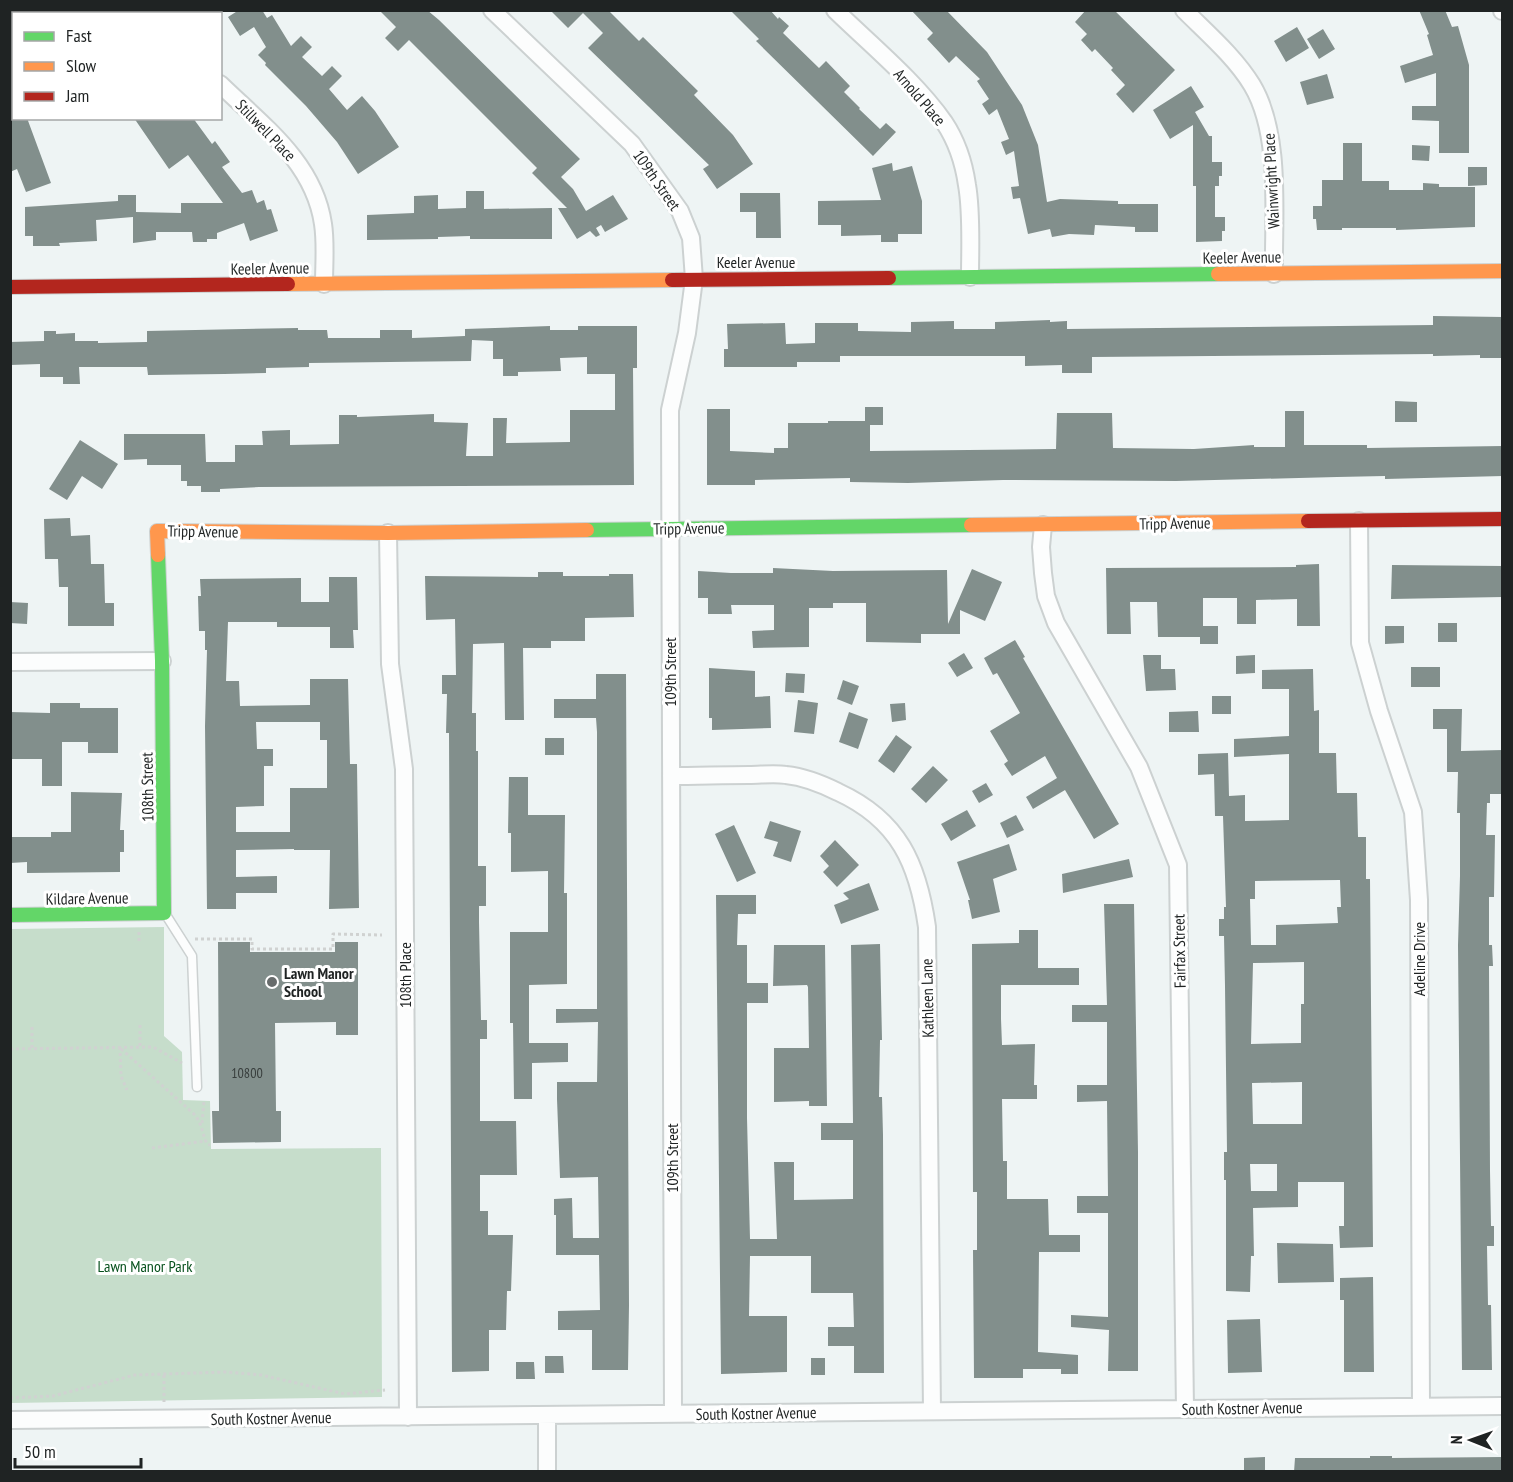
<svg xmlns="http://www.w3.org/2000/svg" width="1513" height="1482" font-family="'PT Sans Narrow',sans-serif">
  <rect width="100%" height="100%" fill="#eef4f4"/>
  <!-- green -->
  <path fill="#c6ddcb" d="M164,927v109l18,16 1,48 27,1 1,48 170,-1 1,249 -371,6v-474z"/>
  <!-- building -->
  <path fill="#828f8c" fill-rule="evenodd" d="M239,10h23l5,8 5,-3 19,31 10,-10 11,11 -10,10 20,19 10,-10 10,10 -13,13 18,21 15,-14 13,15 24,36 -41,27 -21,-32 -31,-36 -41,-41 1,-2 -8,-8 8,-8 -12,-20 -14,9 -12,-19z
    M379,10h48l12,10 141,139 -19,18 12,12 13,22 27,-16 15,24 -23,13 -4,-7 -5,3 4,7 -4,2 -6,-6 -13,8 -19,-31h9l-35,-35 5,-5 -128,-128 -11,11 -13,-13 11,-11z
    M550,10h58l31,31 4,-4 55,54 -4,4 39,40 20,29 -36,25 -14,-20 6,-4 -121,-117 15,-15 -20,-20 -15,15z
    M730,10h40l8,9 1,-2 10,9 -6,7 36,35 7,-7 24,25 -6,6 16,16 -1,1 21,20 6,-6 10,9 -23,24 -117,-115 3,-2z
    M911,10h35l41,42 35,53 16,40 9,57 13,-3 58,2v3h40v28h-23v-5l-40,-2 -1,10 -25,-1 -17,3 -2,-8 -22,5 -8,-36 -7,1 -2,-12 8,-1 -5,-35 -8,4 -5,-13 8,-3 -12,-30 -8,6 -7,-11 7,-5 -12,-18 3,-2 -24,-23 -7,7 -9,-10 -13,-14 6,-6z
    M1086,10h28l61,60 -42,43 -17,-19 9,-9 -14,-15 2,-2 -18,-19 -3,3 -11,-12 6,-6 -12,-12z
    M1419,10h26l7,17 6,-1 11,39v88h-30v-32l-27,-1v-14h24v-33l-31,10 -5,-17 33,-11 -6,-20 2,-1z
    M1297,27l12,21 -23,14 -12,-21z
    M1323,29l12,20 -16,10 -12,-20z
    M1327,74l7,24 -27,7 -7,-23z
    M1191,86l13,21 -9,5 14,24h3v26h10v14h-3v10h-4v31h10v14h-3v10l-26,1v-56h-3v-61l-23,14 -17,-29z
    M10,118h17l24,65 -25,9 -9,-23 -7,3z
    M134,118h59l19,26 3,-3 15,21 -8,5 20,26 10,-3 5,13 7,-3 3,10 4,-1 7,22 -28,10 -6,-18 -27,10v6h-10v3h-14l-1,-10h-36v8l-23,3v-26l-37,3 1,21 -38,2 1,3h-27v-10h-8v-29l93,-6v-6h18v17l45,1v-10h42l-35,-48 -19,14z
    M1343,143h19v38h27v9h34v-7l16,1v3h36v40l-79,3v-2h-54v2h-25l-1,-11h-3v-13h9v-26h21z
    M1412,145l18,1 -1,15 -17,-1z
    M892,163l1,8 19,-5 10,35v33h-24v8h-17v-7l-40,1v-11h-23v-24l63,-1 -9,-32z
    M1468,167h19v18l-19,1z
    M466,191h18v18l68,-1v31h-82v-3l-32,1v2l-71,1v-25l47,-2v-17l24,-1v14l28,-1z
    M740,193h40l1,45h-25v-26h-16z
    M1433,316l70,1v41h-23v-3l-47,1v-2l-341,3v16h-30v-8l-37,1v-10h-185v6h-43v5h-73v-18h4l-1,-25 58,-1 1,21 29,-1v-20h43v8l53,1v-10l43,-1v8h41v-7l55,-2v2l17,-1v8l366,-4z
    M550,326v4h28v-4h59v42h-4l1,117 -375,2 -39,2v3h-19v-6h-14v-5h-6v-16h-34v-6l-23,1v-26h81l1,28h29v-17h28l-1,-14 28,-1v15l49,-1v-29h18v2l77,-3v8l34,1 -2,33h27v-38h14l-1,25 64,-1v-32h45v-36h-28v-17l-27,1 1,13 -43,1v4h-15v-17h-10v-18l-21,-1 -1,21 -162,2v4l-43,1v5l-42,1 -76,1 -1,-8h-68l1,17h-17v-7h-23v-13l-30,1v-23l34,-1v-10h12v3l19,-1v8h23v2l49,-1v-11l151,-3v2h29l1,8h52v-8h32v8l29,-1 24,-1v-7z
    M1395,401l22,1v20h-22z
    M865,407h18v18h-13v26l186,-2 1,-36h55l1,35 81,1 60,-4v2h31v-36h19v34h63v3l136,-2v30l-118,3v-3l-48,1 -161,4 -173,-1 -95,3 -58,-1v-4l-95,2v5h-48v-76h23v42l44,2v-5h14v-25h40v-2h37z
    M80,440l38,24 -16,25 -20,-13 -15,24 -18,-11z
    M70,518l1,18 19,-1 1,29h13l1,39h9v23h-46v-39h-9l-1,-28h-13l-1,-40z
    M1319,564l1,62h-23v-27l-41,1v24h-19v-26h-34v28h15v18h-18v-7h-42l-1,-35h-27l1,32h-24l-1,-66 190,-1v-2z
    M1392,565l111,1v31l-112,2z
    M773,568l60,3 114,-1 1,54 24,-55 30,13 -17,39 -25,-11v24h-39v9l-55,-1v-39h-33v5h-24v39l-56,1 -1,-17 22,-1v-25h-43l1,9h-24v-16h-10v-27l33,2h42z
    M538,572h25v4h46v-2h24l1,43 -49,1v23h-34v7h-28l1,72h-19l-1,-77 -31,1 -1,69h4v38h2v115h8v40h-7v16l2,98h6v19h-7v82h36l1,54h-37v36h8v24h25l-2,56h-4l-1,39h-17v41l-37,1 -3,-639h-3l1,-39h-5v-19h14l-1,-56 -29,1 -1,-44 113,1z
    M329,577h28l1,53h-5l1,18h-24v-21h-53v-5h-49l-2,59h13l1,25 70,-1v-26h38l2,85h7l2,144 -30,1 1,-59h-36v-1l-58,1v27l41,-1v17h-41v16h-29l-2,-183 2,-76h-2v-19h-6l-1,-35h3l-1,-17 101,-1v24h28zM256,722h64v18h7v48h-37v44h-54v-25l28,-1v-40h9v-17h-16z
    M10,602l18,1 -1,21 -17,-1z
    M1438,623h19v19h-19z
    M1385,626h19v17l-19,1z
    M1015,640l10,17 -2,1 96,166 -25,15 -29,-49 -32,19 -7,-12 31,-19 -12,-22 -33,20 -8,-12 4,-3 -18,-30 30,-18 -23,-40 -4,2 -9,-17z
    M964,653l9,15 -16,9 -9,-14z
    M1143,655h18v14h14l1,21 -30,1z
    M1255,655v18l-19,1v-18z
    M1411,667h29v20h-29z
    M709,668l46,3v26l15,-1 1,32 -59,2v-12h-3z
    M1313,669l1,42 5,-1v43h17l1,40h20l1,44h8v42h4l3,368 -33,1 -1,-22h5v-44h-46v25l-45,1 1,48h-3l-1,36 -24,-1v-111h-2v-28h3l-2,-166 -1,-50h-5v-17h5v-12h2l-3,-91h-8l-1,-42 -16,1v-21l30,-1 1,43 16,-1v26l44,-1v-66l-55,3v-18l55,-3v-47h-27v-19zM1340,880l1,27h-4l1,16 -62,2v20h-25l-1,-46h5v-18zM1304,962v42h-3v39l-50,1 2,-81zM1302,1082v42h-49l-1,-41zM1250,1164h27v27h-26z
    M786,673l19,1 -1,19 -19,-1z
    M596,674h30l3,631 -1,65h-36v-40h-34v-19l42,-1 -1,-55h-43v-40h-2v-16l18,-1 1,40h26l-1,-61 -38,1 -3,-79v-17h40l1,-60 -42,1v-14h41v-277l-1,-14h-42v-19h42z
    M843,680l16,6 -7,19 -15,-6z
    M1212,696h19v18h-19z
    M798,700l20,3 -4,31 -20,-2z
    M50,703h30v5h38v45h-30v-11h-26v44h-20v-27h-32v-47l40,1z
    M905,703l1,17 -14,2 -2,-18z
    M1433,709h29l-1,42 42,-1v44h-13v9h-3l-1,32h9l-1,62h-5v48h3l1,21h-4l1,205 1,55h3v20h-7l1,59h3l1,65h-30l-4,-425 2,-69v-63h-3l1,-41h-11v-43h-14z
    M1198,711l1,21h-30v-20z
    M849,712l19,7 -10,30 -19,-7z
    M896,735l16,12 -18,26 -16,-12z
    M545,738h19v17h-19z
    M933,766l15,14 -22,23 -15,-14z
    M509,777h19v38h37l-1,78h3v91l-38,1v58h39v19l-36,1v36h-18l-1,-76h-3v-91h38v-61l-37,1v-39h-3z
    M986,783l7,12 -14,8 -7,-12z
    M71,792l51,1 -2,37h4v22h-4v20l-93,1v-11l-17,1v-26h41v-5h20z
    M967,810l9,16 -25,15 -10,-17z
    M1016,815l8,15 -17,8 -7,-15z
    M770,821l31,10 -10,31 -18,-6 5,-14 -14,-4z
    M734,825l22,48 -19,9 -22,-48z
    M835,840l24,25 -22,22 -14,-15 6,-6 -9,-10z
    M1009,844l8,26 -24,9 7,33 -28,7 -4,-19h2l-13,-38z
    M1129,859l4,18 -70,16 -1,-19z
    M869,883l10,27 -38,14 -7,-19 15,-6 -6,-6z
    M716,895h40v19h-18l-1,31h10v38h21v20h-21v115l3,121h27l-3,-77h20v38l59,-1v-59h-32v-17h32l-2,-178 29,-1 2,96h-2l-1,57h3l1,38 1,238h-30v-27h-26v-19h26l-1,-34h-42v-37h-61l-1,60h38v56l-66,2z
    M1104,904h30l4,248v219h-30l1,-41 -38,-3v-12l37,2v-104h-31v-17h31l-1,-95 -30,1v-17h30v-63h-35v-17h35z
    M1019,930h19v38h41v17h-78v34l1,26 33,-1 -1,41h3v14h-35l1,62h4v38h41l1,36h31v17h-41l-1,100 40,3v19h-17v-5h-38v9h-49l-1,-128h4v-58h-4l-1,-248 47,-1z
    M218,942h32v10h85v-10h23v93h-22v-13l-61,1 1,88h5v31l-68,1 -1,-32h7z
    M774,945h51l2,161h-18v-5l-35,1v-54h35l-1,-61 -1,-2 -34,1z
    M1277,1243l56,1 1,38 -56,1z
    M1373,1277l1,95h-30v-72h-4v-22z
    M1260,1319l2,53 -34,1 -1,-53z
    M545,1356h18l1,17h-19z
    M811,1358h14v17h-14z
    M516,1362h18l1,17h-19z
    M1370,1456h22v2l111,-1v15h-209l1,-14h75z
    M1265,1457v15h-21v-14z"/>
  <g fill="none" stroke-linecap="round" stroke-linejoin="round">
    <defs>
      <path id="lane" d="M166,915l26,41 5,131"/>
      <path id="street" d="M161,10l1,4
        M492,10l140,134 48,67 11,27 3,41 -7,54 -17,77 3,1004
        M835,10c36,35 80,71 109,112 12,18 20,42 23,63 5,28 3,64 3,92
        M1184,10c23,23 51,47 68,75 30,50 21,131 22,189
        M1502,10v1
        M220,84c42,41 94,78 103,140 3,19 1,40 1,60
        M1359,521l1,122 19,68 34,101 6,88 2,506
        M1043,525l-2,22 2,26 3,23 10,27 83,144 39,98 7,544
        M388,533l2,131 14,105 4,648
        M10,662l152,-1
        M671,776c26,0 52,-1 78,-1 12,0 25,-2 37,0 19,2 36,9 52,17 61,28 80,72 89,135l5,484
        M10,1420l1492,-14
        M547,1472v-57"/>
      <path id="fast" d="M889,278l329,-4
        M587,530l384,-5
        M10,915l154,-2 -2,-252 -4,-106"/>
      <path id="slow" d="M1218,274l284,-3
        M288,284l384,-4
        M971,525l337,-4
        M158,555l-1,-24 231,2 199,-3"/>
      <path id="jam" d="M672,280l217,-2
        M10,287l278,-3
        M1308,521l194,-2"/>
    </defs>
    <!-- lane casing -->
    <use href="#lane" stroke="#ccd1d1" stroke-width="11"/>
    <!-- street casing -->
    <use href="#street" stroke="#ccd1d1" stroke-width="20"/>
    <!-- fast casing -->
    <use href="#fast" stroke="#ccd1d1" stroke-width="16"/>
    <!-- slow casing -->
    <use href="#slow" stroke="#ccd1d1" stroke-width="16"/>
    <!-- jam casing -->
    <use href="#jam" stroke="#ccd1d1" stroke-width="16"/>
    <!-- path -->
    <path stroke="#d0d2d1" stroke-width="3" stroke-dasharray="3 3" stroke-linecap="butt" d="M139,932v10
      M195,939h57v10h81v-15l49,1
      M140,1025v22
      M120,1047l1,29 6,14
      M32,1048v-22
      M10,1049l143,-2 29,16
      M121,1049l72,64c10,11 8,18 14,31l3,1
      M202,1123l2,-22
      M152,1148l54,-7
      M164,1375v28
      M10,1398l43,-2 82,-21 91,-3 35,3 84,19 40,-4"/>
    <!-- lane -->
    <use href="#lane" stroke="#fcfdfd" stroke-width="8"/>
    <!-- street -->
    <use href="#street" stroke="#fcfdfd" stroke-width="16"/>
    <!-- fast -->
    <use href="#fast" stroke="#63d668" stroke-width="14"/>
    <!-- slow -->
    <use href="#slow" stroke="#ff974d" stroke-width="14"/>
    <!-- jam -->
    <use href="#jam" stroke="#b3261e" stroke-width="14"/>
  </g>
  <!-- markers -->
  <circle fill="#676c6c" stroke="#fff" stroke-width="2" cx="272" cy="982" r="6"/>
  <g text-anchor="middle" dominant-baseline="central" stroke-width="6" stroke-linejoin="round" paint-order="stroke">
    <!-- number labels -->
    <g font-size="14" fill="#383e3d">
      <text x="247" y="1073">10800</text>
    </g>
    <!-- street labels -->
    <g font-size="16" fill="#1f2323" stroke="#fff">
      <text transform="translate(920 97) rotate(49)">Arnold Place</text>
      <text transform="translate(266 130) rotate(46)">Stillwell Place</text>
      <text transform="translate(657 180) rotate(55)">109th Street</text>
      <text transform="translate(1271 181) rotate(-93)">Wainwright Place</text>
      <text transform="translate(1242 257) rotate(-1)">Keeler Avenue</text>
      <text x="756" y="262">Keeler Avenue</text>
      <text transform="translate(270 268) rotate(-1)">Keeler Avenue</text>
      <text transform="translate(1175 523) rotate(-1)">Tripp Avenue</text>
      <text transform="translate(689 528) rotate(-1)">Tripp Avenue</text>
      <text transform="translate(203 531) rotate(1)">Tripp Avenue</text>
      <text transform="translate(670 672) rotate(-90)">109th Street</text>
      <text transform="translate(147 787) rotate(-91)">108th Street</text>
      <text transform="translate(87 898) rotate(-1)">Kildare Avenue</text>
      <text transform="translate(1179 951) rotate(-91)">Fairfax Street</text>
      <text transform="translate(1419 959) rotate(-90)">Adeline Drive</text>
      <text transform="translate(405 975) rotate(-90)">108th Place</text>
      <text transform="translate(927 998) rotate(-91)">Kathleen Lane</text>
      <text transform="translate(672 1158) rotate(-90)">109th Street</text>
      <text transform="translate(1242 1408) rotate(-1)">South Kostner Avenue</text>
      <text transform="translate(756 1413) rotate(-1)">South Kostner Avenue</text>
      <text transform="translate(271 1418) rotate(-1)">South Kostner Avenue</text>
    </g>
    <!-- poi labels -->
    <g font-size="16" font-weight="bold" fill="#1f2323" stroke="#fff" text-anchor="start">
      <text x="284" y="973">Lawn Manor<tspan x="284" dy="18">School</tspan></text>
    </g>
    <!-- park labels -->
    <g font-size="16" fill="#06501c" stroke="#fff">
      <text x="145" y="1266">Lawn Manor Park</text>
    </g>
  </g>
  <!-- border -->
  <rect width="1513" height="1482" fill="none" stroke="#1f2323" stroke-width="24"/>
  <!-- legend -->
  <rect x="12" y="12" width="210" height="108" fill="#ffffff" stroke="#a5a7a7" stroke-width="1.5"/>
  <rect x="24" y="32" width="30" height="9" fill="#63d668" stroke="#a5a7a7" stroke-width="1.5"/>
  <text x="66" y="42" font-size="18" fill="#1f2323">Fast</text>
  <rect x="24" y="62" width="30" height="9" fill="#ff974d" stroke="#a5a7a7" stroke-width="1.5"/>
  <text x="66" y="72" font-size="18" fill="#1f2323">Slow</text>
  <rect x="24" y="92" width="30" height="9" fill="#b3261e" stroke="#a5a7a7" stroke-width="1.5"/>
  <text x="66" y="102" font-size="18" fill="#1f2323">Jam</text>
  <!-- north arrow -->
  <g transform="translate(1471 1440) rotate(271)" stroke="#ffffff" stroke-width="4.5" paint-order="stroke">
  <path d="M0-4.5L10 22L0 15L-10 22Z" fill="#1f2323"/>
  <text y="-9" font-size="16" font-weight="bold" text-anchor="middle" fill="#1f2323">N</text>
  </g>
  <!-- scale -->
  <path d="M15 1458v9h126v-9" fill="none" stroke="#1f2323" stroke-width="3"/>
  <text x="24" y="1458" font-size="18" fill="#1f2323" stroke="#ffffff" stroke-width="4.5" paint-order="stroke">50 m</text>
</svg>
